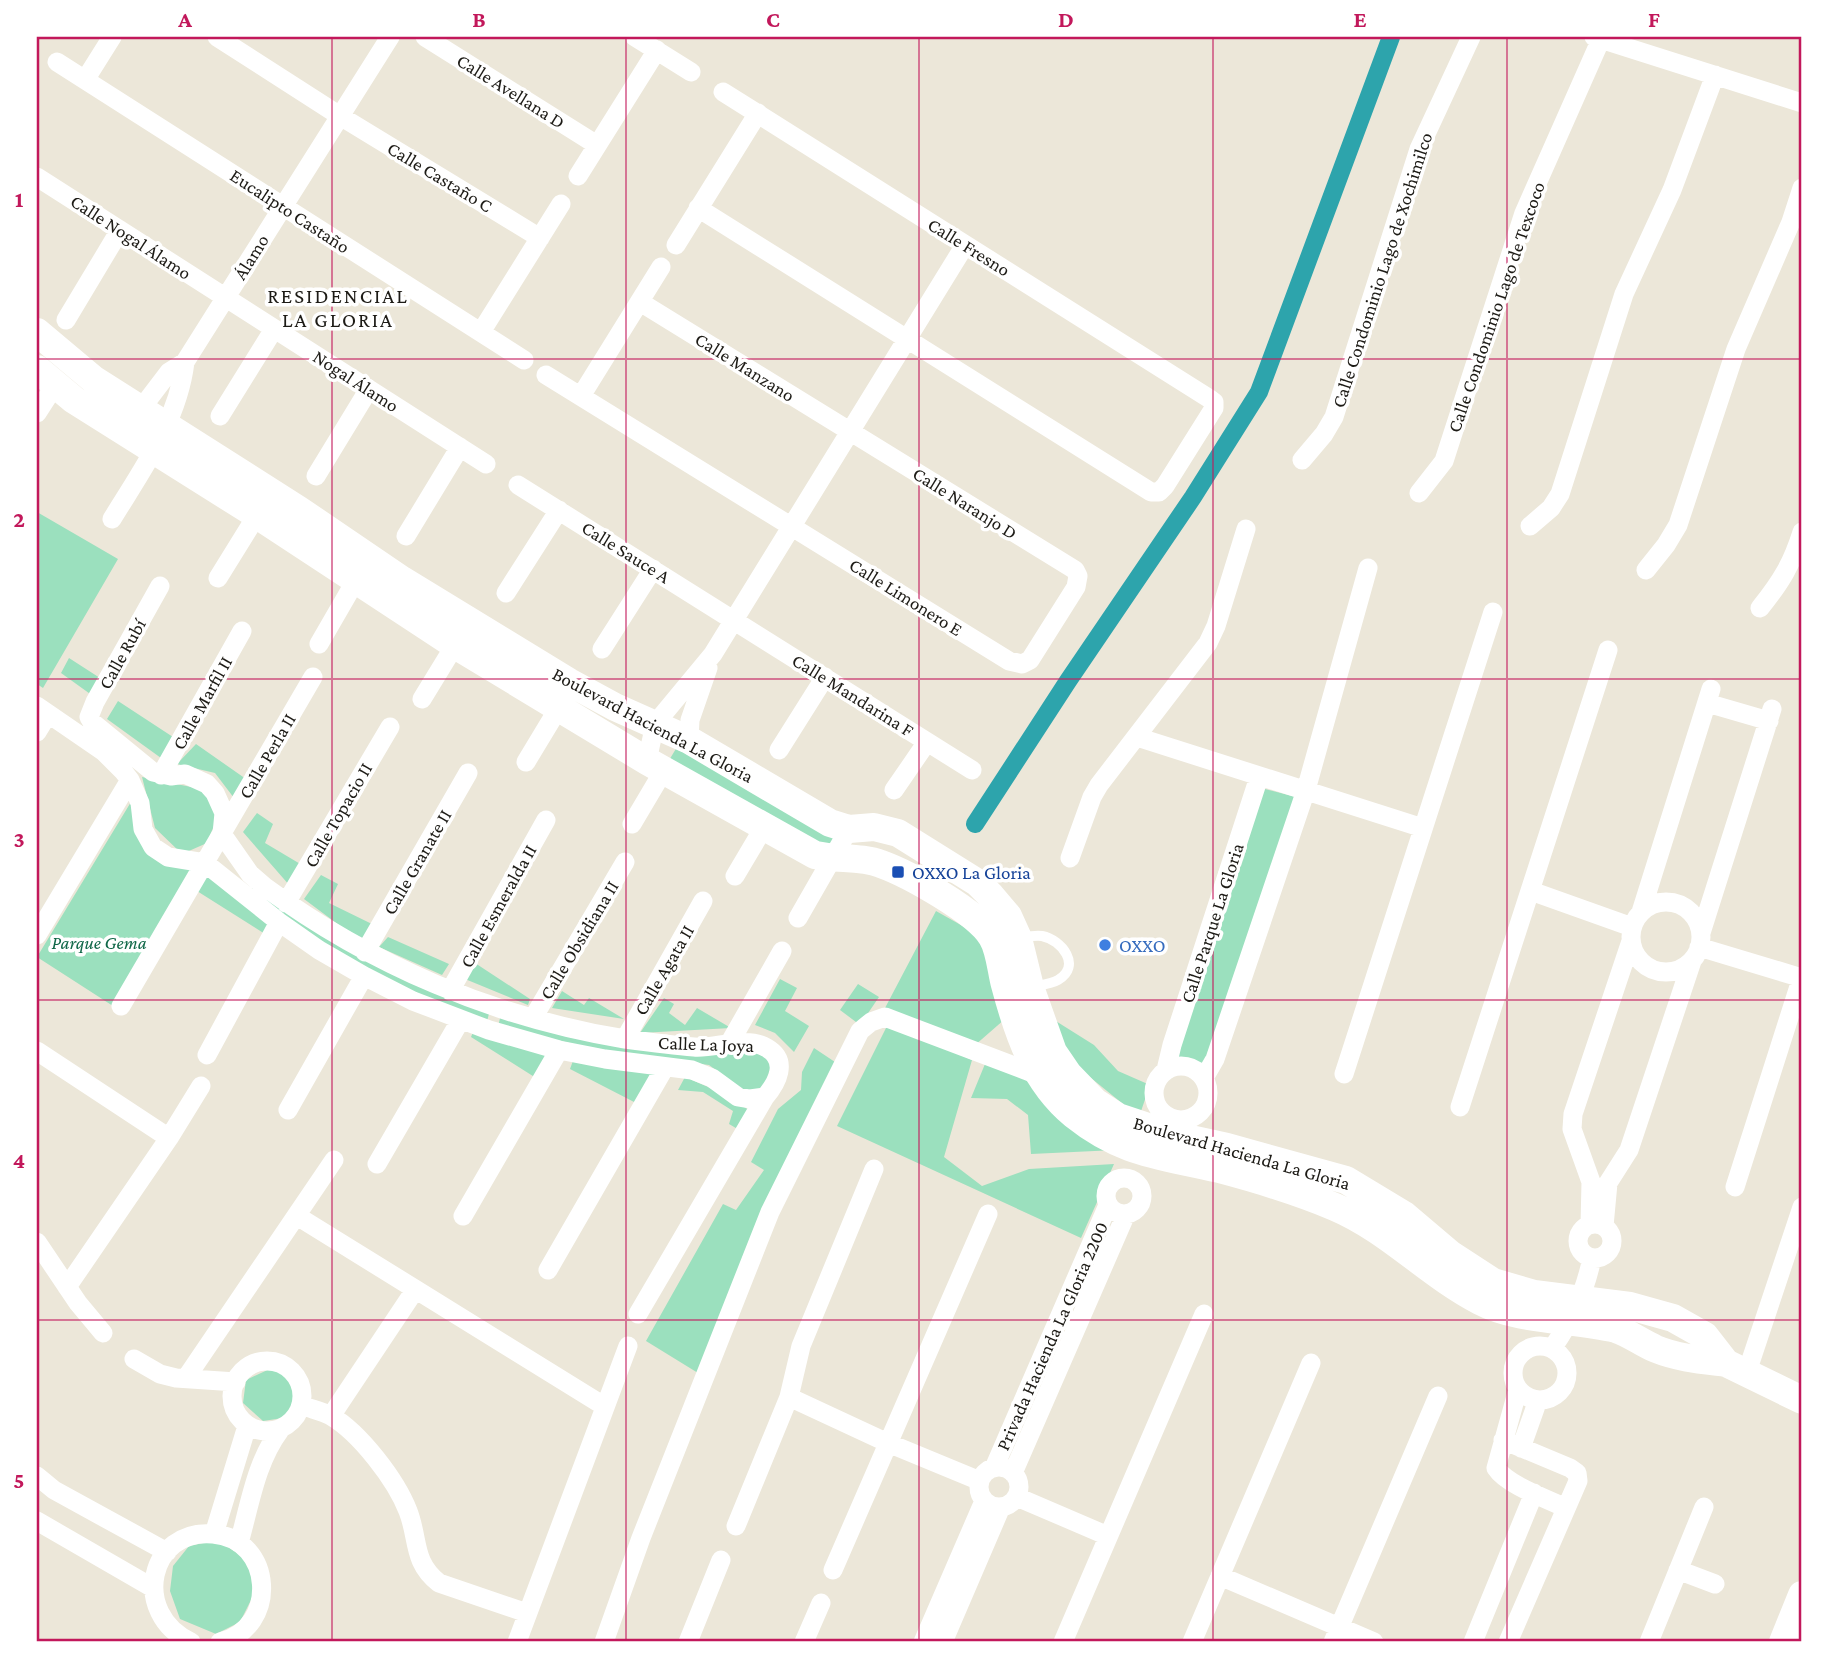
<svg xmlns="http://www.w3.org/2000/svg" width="1839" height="1679" font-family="'Crimson Pro',serif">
  <rect width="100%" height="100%" fill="#ece7d9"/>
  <!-- green -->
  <path fill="#9be0be" d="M37,512l81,47 -75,129 -6,-4z
    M69,658l31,20 -7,18 -32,-23z
    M118,701l55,36 -12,21 -54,-39z
    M680,742l159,90 -11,20 -160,-90z
    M196,744l50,35 -12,19 -19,-25 -38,-9z
    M142,777l64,13 13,23 -12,30 -25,11 -27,-26z
    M1261,788l35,9 -92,272 -15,-6 -16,-1z
    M134,797l10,53 51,16 -82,140 -76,-49z
    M257,813l16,11 -8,19 37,22 -12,21 -47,-54z
    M206,871l66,52 -7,11 -68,-43z
    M321,875l17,9 -9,19 45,22 -11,18 -59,-44z
    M256,884l234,126 -4,15 -152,-70 -85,-62z
    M936,911l48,27 21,81 -31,27 -89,-38z
    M388,937l61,27 -7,11 -63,-28z
    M475,963l55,36 -2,6 -63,-26z
    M780,979l17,9 -12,23 24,15 -15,26 -19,-19 -20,-8z
    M858,984l21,13 -19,28 -20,-15z
    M562,991l22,14 5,-7 35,21 -72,-11z
    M664,998l10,6 -5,9 16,12 12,-17 34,20 -91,5z
    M500,1018l244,30 29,12 -9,30 -18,2 -37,-27 -95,-12 -116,-26z
    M1051,1018l43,27 24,26 32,14 -11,32 -64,-52z
    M888,1024l84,36 -28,97 38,29 47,-17 85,-5 -33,74 -244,-112z
    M474,1030l75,24 -13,24 -65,-41z
    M814,1048l21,14 -137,311 -52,-32 77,-137 13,6 28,-40 -13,-8 27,-53 23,-19 1,-18z
    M574,1058l85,12 -23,33 -66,-34z
    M985,1064l49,18 82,68 -85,4 -3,-39 -21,-16 -36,-1z
    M685,1077l37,16 30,19 -11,19 -12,-7 4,-13 -30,-19 -25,-2z
    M274,1367l19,14 2,21 -12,16 -20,3 -20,-18 3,-23z
    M218,1540l29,20 10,28 -17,34 -24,12 -36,-15 -10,-28 3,-25 16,-20z"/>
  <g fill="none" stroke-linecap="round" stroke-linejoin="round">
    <!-- canal -->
    <path stroke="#2da4ac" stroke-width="18" d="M975,824l93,-143 125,-184 66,-105 132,-355"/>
    <!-- lane -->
    <path stroke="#fff" stroke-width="10" d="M1019,938c7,-1 15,-3 23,-2 20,4 40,30 16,44 -7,4 -18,5 -27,7"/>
    <!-- street -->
    <path stroke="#fff" stroke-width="19" d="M217,37l123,79 200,122
      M425,37l172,108
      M635,37l56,35
      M1594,37l208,66
      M57,62l467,298
      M85,80l27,-43
      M578,176l79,-126
      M37,177l449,287
      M698,208l453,284h8l6,-6 49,-78v-6l-4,-3 -487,-307
      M676,245l82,-132
      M66,320l54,-90
      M481,332l80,-128
      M546,375l463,286 13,3 8,-4 46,-73 2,-11 -3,-6 -435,-268
      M581,396l80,-129
      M37,413l18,-28
      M220,416l54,-87
      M134,418l35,-46 16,-10 205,-325
      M1302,460l22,-26 10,-17 85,-268 52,-112
      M316,476l53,-87
      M518,485l454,285
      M1419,493l25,-32 80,-248 77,-174
      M112,519c30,-49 66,-98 73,-157
      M1530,526l21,-18 9,-14 64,-200 48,-104 43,-115
      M406,536l54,-89
      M1646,570l20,-25 12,-20 58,-176 55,-127 11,-34
      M218,578l39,-63
      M506,593l53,-83
      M1760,608c21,-26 32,-44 42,-76
      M319,644l37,-64
      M602,649l51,-80
      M422,699l33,-54
      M1707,703l62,18
      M37,706l67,46 19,19 7,9 10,23 3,26 10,18 15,10 37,6 74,59 40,28 45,26 49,25 76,29 70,20 46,9 87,11 20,8 26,19 12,2 15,-2c12,-14 24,-36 2,-49 -21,-13 -51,1 -73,-1 -23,-2 -46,-5 -69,-8 -130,-21 -254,-74 -360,-152l-15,-13 -28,-40 2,-21 -9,-20 -8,-9 -22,-10 -14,2 -18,-4 -61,-50 -3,-5 6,-15 65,-116
      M37,732l11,-18
      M1137,737l286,91
      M689,740l1,-20 18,-52
      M779,750l46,-73
      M647,761l8,-37 58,-70 252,-409
      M526,762l32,-53
      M161,775l81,-144
      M894,790l33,-48
      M632,824l32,-54
      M1070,858l22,-61 7,-12 109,-142 8,-17 30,-97
      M735,876l29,-49
      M1531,891l101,36
      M1631 937a35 35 0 1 1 70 0a35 35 0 1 1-70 0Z
      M286,903l104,-176
      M1641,912l70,-223
      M798,918l51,-89
      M1701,933l71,-224
      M37,935l93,-155
      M1699,947l103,31
      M365,952l103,-179
      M450,991l96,-171
      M121,1006l192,-329
      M533,1018l92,-156
      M625,1039l78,-138
      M729,1044l53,-93
      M37,1051l132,87
      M207,1055l72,-133
      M1154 1093a27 27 0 1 1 54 0a27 27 0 1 1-54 0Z
      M1166,1070l6,-25 87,-268
      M1344,1074l149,-462
      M1204,1078l11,-19 91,-269 62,-222
      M1460,1107l148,-457
      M288,1110l76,-134
      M377,1164l83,-143
      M1106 1196a18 18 0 1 1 36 0a18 18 0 1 1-36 0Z
      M1735,1187l67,-210
      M297,1216l307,190
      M463,1216l96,-166
      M1578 1241a17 17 0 1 1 34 0a17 17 0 1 1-34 0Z
      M1590,1225l1,-43 -19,-53 1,-15 58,-173
      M1604,1226l4,-43 21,-33 63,-189
      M37,1242l41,61 25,30
      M548,1270l117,-203
      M67,1287l102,-149 32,-52
      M638,1314l127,-217
      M1513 1373a27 27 0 1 1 54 0a27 27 0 1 1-54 0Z
      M1553,1347c20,-28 32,-55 39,-89
      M134,1359l26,15 16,4 60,4
      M232 1396a35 35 0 1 1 70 0a35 35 0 1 1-70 0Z
      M1747,1372l55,-165
      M186,1378l148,-218
      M1518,1389l-22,79c11,17 51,31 70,40
      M789,1397l99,46 92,38
      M301,1405c10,4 21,6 30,11 29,17 65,64 77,95 11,28 4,51 31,72l88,30
      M331,1416l84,-126
      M1503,1440l67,28 7,5 1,8 -70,161
      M1521,1448l17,-48
      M979 1487a20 20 0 1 1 40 0a20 20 0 1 1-40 0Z
      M994,1468l114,-263
      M1013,1473l113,-259
      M37,1476l17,14 113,62
      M1017,1497l91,39
      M37,1521l116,67
      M736,1526l53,-129 12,-51 73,-177
      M214,1534l33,-108
      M239,1543c11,-39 17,-81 41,-113
      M833,1570l155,-356
      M1678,1570l37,14
      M1220,1576l154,66
      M191,1642c-61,-29 -42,-114 22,-108 61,5 66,94 7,108
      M517,1642l111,-296
      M604,1642l37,-104 129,-326 90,-181 11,-9 14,-5 153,58
      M688,1642l33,-82
      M804,1642l17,-39
      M923,1642l61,-141
      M943,1642l58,-135
      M1063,1642l141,-328
      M1192,1642l119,-279
      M1333,1642l105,-246
      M1473,1642l61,-149
      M1649,1642l55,-135"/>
    <!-- secondary -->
    <path stroke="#fff" stroke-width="28" d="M37,332l56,47 206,131 103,70 167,102 46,25 74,33 141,83 19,6 25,-2 24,6 80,50 13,13 17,20 10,22 12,49 23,65 15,22 27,28 23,15 54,18 55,12 119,33 58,35 46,39 43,28 41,12 96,12 43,12 32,18 21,27 76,37
      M37,369l37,31 183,115 198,130 192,116 168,94c22,5 46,1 66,9 28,10 96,48 111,73 8,13 9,33 13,48 13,49 29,97 69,130 50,40 87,40 145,54 38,10 80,23 116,38 54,23 93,67 145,94 40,21 92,17 136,28 13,4 26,14 40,20 22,9 46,11 70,14
      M1783,1642l19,-47"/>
  </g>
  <!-- grid -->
  <path fill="none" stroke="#c2185b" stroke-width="2" stroke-opacity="0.55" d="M332,37v1605M626,37v1605M919,37v1605M1213,37v1605M1507,37v1605M37,359h1765M37,679h1765M37,1000h1765M37,1320h1765"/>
  <!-- markers -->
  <rect fill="#1a4fb4" stroke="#fff" stroke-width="2.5" x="891" y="865" width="14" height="14" rx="3.5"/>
  <circle fill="#3f7fe0" stroke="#fff" stroke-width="2.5" cx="1105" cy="945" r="7"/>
  <g text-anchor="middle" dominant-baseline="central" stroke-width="7" stroke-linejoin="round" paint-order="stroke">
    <!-- street labels -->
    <g font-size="19" fill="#1d1b16" stroke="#fff">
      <text transform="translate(511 91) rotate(32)">Calle Avellana D</text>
      <text transform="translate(440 177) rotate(31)">Calle Castaño C</text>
      <text transform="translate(290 211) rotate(33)">Eucalipto Castaño</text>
      <text transform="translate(131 237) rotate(33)">Calle Nogal Álamo</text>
      <text transform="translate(969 247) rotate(32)">Calle Fresno</text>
      <text transform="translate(251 257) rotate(-58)">Álamo</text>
      <text transform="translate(1382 270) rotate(-72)">Calle Condominio Lago de Xochimilco</text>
      <text transform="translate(1496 307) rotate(-71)">Calle Condominio Lago de Texcoco</text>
      <text transform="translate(745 367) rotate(32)">Calle Manzano</text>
      <text transform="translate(356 381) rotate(33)">Nogal Álamo</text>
      <text transform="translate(965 503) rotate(32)">Calle Naranjo D</text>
      <text transform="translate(626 552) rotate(32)">Calle Sauce A</text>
      <text transform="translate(906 597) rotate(32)">Calle Limonero E</text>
      <text transform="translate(122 654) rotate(-61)">Calle Rubí</text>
      <text transform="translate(853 695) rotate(32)">Calle Mandarina F</text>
      <text transform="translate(202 703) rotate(-61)">Calle Marfil II</text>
      <text transform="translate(653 725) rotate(28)">Boulevard Hacienda La Gloria</text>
      <text transform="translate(267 756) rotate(-60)">Calle Perla II</text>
      <text transform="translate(338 815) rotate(-60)">Calle Topacio II</text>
      <text transform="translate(417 862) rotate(-60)">Calle Granate II</text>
      <text transform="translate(498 906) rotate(-61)">Calle Esmeralda II</text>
      <text transform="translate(1212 923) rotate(-72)">Calle Parque La Gloria</text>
      <text transform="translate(579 940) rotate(-59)">Calle Obsidiana II</text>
      <text transform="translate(664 970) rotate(-60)">Calle Agata II</text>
      <text transform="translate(706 1044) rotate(2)">Calle La Joya</text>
      <text transform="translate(1242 1153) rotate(16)">Boulevard Hacienda La Gloria</text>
      <text transform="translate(1052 1336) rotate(-66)">Privada Hacienda La Gloria 2200</text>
    </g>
    <!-- transit labels -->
    <g font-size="19" fill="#164399" stroke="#fff" text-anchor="start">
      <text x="912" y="872">OXXO La Gloria</text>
    </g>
    <!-- park labels -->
    <g font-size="19" font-style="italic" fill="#0f6747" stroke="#fff">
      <text x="99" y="942">Parque Gema</text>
    </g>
    <!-- shop labels -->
    <g font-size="19" fill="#366cbe" stroke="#fff" text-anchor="start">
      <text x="1119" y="945">OXXO</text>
    </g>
    <!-- neighbourhood labels -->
    <g font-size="21" letter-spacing="2" fill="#1d1b16" stroke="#fff">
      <text x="338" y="296">RESIDENCIAL<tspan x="338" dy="24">LA GLORIA</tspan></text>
    </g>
  </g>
  <!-- border -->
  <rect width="1839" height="1679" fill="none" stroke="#ffffff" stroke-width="77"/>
  <rect x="38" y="38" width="1762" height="1602" fill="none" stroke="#c2185b" stroke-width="2.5"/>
  <g font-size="23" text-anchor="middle" font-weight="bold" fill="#c2185b">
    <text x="185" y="27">A</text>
    <text x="479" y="27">B</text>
    <text x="773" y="27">C</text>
    <text x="1066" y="27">D</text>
    <text x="1360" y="27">E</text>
    <text x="1654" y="27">F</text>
    <text x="19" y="207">1</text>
    <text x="19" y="527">2</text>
    <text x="19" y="847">3</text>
    <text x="19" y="1168">4</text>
    <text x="19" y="1488">5</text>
  </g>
</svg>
